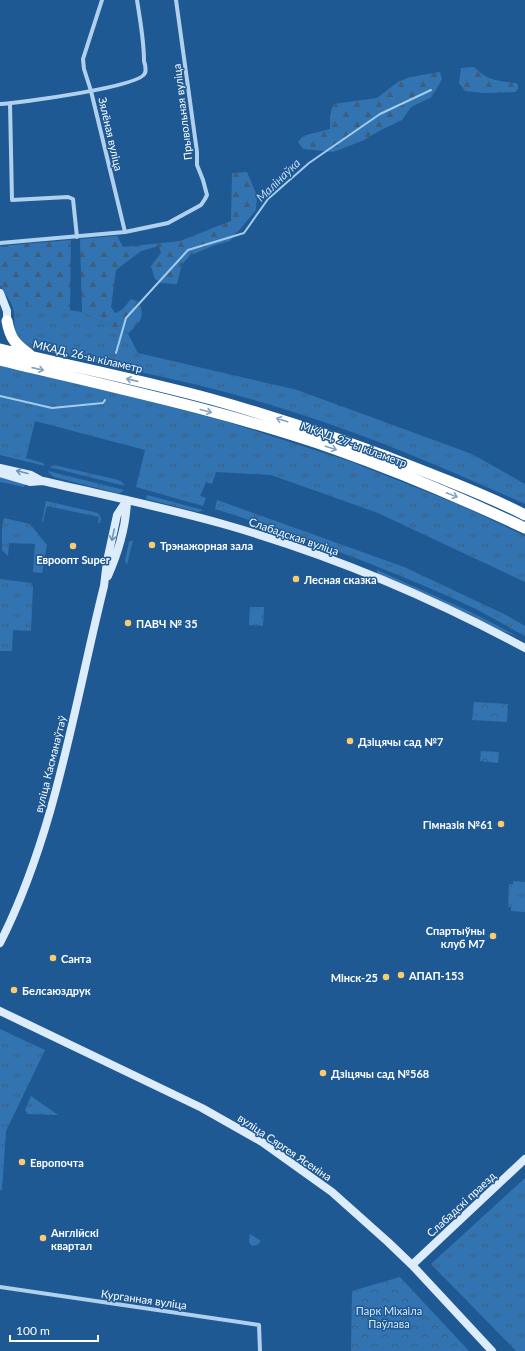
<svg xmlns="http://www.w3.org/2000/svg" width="525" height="1351" font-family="Lato,sans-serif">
  <defs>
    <pattern id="grass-tufts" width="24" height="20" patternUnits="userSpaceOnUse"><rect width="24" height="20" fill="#3274b1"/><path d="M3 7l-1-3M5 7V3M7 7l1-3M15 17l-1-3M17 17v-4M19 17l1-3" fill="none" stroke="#405e79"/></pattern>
    <pattern id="forest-firs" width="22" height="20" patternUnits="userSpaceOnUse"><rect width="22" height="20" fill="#3274b1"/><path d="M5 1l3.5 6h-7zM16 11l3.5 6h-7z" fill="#405e79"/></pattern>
    <pattern id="park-crowns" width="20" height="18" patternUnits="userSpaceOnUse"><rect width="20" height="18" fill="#3274b1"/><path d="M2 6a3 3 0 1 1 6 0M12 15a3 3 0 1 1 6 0" fill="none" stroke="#405e79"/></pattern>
  </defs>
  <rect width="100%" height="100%" fill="#1e5994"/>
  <!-- grass -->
  <path fill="url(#grass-tufts)" d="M0,285l8,9 22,10 52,8 46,22 10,19 159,37 175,64 53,30v20c-97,-44 -196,-85 -300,-112 -65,-17 -131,-29 -197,-45 -20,-11 -10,-26 -16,-42 -3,-7 -9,-13 -12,-20z
    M0,365l131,30 17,6 76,20 125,40 111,44 65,31v46l-147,-69 -107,-38 -55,-3 -4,12 -6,-2 -6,14 6,2 -3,8 -67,-19 9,-37 -110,-29 -9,37 17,5 2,3 -45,-11z
    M54,465l64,15 4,2 3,4 -76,-19z
    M48,471l76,19 -4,3h-3l-63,-16 -5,-4z
    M0,477l25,7 -1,3 -24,-5z
    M147,495l56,15 -5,2 -52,-13z
    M217,500l187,67 100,47 21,12v10c-17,-9 -34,-19 -51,-28 -84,-39 -171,-71 -259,-99z
    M46,501l52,12 3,5 -1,5h-2l1,-6 -52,-11 -4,16 -1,-1z
    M4,518l26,6 17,21 -5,28 -9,-1 2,-28 -26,-1 -1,13 -6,-6c0,-12 -1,-21 2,-32z
    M133,540l-6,25 -2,-4 4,-19z
    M377,570l96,43 44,23 -18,-6 -27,-14 -95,-42z
    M0,579l31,4 2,3 -2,45 -18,-1 -1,21h-12z
    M513,881l12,1v30l-14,-1v-4h-3l1,-23h4z
    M0,1029l45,21 -39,81 -4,59h-2z
    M31,1096l27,19 -30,-1 -3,-4z
    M525,1178v173h-9l-85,-87z
    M250,1234l11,7 -4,4 -5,1 -3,-4z"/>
  <!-- forest -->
  <path fill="url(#forest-firs)" d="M474,67c15,14 23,14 42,16l2,2v4l-3,3 -33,1 -17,-2 -6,-8 2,-15z
    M440,72l2,7 -10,18 -21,10 -9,13 -21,10 -19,11 -29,11 -30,-3 -5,-7 5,-6 27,-7v-13l3,-12 44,-6 21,-16 12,-5z
    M247,172l10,24 -1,14 -26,31 -15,4 -24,10 -9,9 -5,20 -16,-1 -6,-4 -4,-13 10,-13 -2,-7 -18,5 -25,19 -5,37 4,6 7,-3 9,-11 8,3c7,17 0,20 -11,32l-46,-22 -2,-73 37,-3 6,11 57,-6 51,-20 1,-48z
    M71,240l-1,70c-15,-2 -42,-3 -54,-10 -7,-3 -11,-10 -16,-15v-39z"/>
  <!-- park -->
  <path fill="url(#park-crowns)" d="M250,607h14l-1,19 -14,-1z
    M474,702l34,2 -1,18 -35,-2z
    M481,751l18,1 -1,11 -18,-2z
    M400,1277l69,74h-118l1,-60z"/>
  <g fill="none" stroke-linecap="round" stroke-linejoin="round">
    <!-- stream -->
    <path stroke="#a3ccf0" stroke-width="2" d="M116,353l10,-35 62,-68 56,-17 24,-34 41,-36 71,-49 51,-24
      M0,396l52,12 51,-5 2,-3"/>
    <!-- street -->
    <path stroke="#b0d0ee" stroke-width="4" d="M102,0l-19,59 1,10 7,22 34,141 43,-9 33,-18 4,-6 2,-4 -4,-15 -6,-15v-13l-21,-152
      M10,103l2,97 56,-3 5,2 4,38
      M0,104c18,-1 141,-17 145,-31 1,-3 0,-9 -1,-12 0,-21 -4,-41 -7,-61
      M0,243l125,-11
      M0,1287l259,38 1,26"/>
    <!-- secondary -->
    <path stroke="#ddecfa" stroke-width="8" d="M0,293l7,18v10
      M0,468l31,7 11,6
      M0,473l30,9 13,-1c60,14 120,26 180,43 102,29 208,73 302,124
      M108,576c10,-23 18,-50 19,-75
      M0,943c56,-111 74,-237 104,-357l3,-25 10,-46 10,-15
      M0,1011l202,97 60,34 70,50 56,50 24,23 80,86
      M412,1265l113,-106"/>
    <!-- highway -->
    <path stroke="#fff" stroke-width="11" d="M7,321c3,17 8,23 22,33
      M0,349c70,17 141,31 211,50 75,21 148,46 220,75 32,13 64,25 94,41
      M0,360c112,27 226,51 335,89 65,23 128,50 190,79"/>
  </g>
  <!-- one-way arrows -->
  <defs><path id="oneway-shaft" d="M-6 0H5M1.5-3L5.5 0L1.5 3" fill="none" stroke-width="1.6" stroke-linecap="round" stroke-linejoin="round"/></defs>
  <g stroke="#83a4c4">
    <use href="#oneway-shaft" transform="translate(38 369) rotate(13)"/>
    <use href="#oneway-shaft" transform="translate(132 380) rotate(-167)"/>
    <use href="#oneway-shaft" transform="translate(206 411) rotate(15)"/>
    <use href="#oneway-shaft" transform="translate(282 420) rotate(-162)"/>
    <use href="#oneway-shaft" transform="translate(331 448) rotate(18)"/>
    <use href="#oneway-shaft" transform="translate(452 495) rotate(22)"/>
  </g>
  <g stroke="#6a94bd">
    <use href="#oneway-shaft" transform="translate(22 472) rotate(-166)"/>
    <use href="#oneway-shaft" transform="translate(113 535) rotate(102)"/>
  </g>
  <!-- markers -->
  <g fill="#fdcb6f" stroke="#1e5994" stroke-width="1.5">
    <circle cx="152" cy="545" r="4"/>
    <circle cx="73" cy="546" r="4"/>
    <circle cx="296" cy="579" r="4"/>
    <circle cx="128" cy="623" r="4"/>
    <circle cx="350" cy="741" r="4"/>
    <circle cx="501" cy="824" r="4"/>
    <circle cx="493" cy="936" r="4"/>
    <circle cx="53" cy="958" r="4"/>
    <circle cx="401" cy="975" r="4"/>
    <circle cx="386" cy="977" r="4"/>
    <circle cx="14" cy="990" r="4"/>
    <circle cx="323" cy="1073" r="4"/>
    <circle cx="22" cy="1162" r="4"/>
    <circle cx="43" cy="1238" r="4"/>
  </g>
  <g text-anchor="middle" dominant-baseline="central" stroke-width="3" stroke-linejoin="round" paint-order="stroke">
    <!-- street labels -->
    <g font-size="11" fill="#fff" stroke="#1e5994">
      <text transform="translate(182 112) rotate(-97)">Прывольная вуліца</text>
      <text transform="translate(111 134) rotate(77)">Зялёная вуліца</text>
      <text transform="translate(88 356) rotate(13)">МКАД, 26-ы кіламетр</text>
      <text transform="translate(354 444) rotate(20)">МКАД, 27-ы кіламетр</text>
      <text transform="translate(294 536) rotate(19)">Слабадская вуліца</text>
      <text transform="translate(50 764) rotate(-76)">вуліца Касманаўтаў</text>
      <text transform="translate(285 1147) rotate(34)">вуліца Сяргея Ясеніна</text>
      <text transform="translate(461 1204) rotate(-43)">Слабадскі праезд</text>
      <text transform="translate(144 1299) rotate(8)">Курганная вуліца</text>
    </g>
    <!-- poi labels -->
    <g font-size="11" font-weight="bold" fill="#fff" stroke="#1e5994" text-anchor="start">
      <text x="160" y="545">Трэнажорная зала</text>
      <text x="73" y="559" text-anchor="middle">Евроопт Super</text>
      <text x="304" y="579">Лесная сказка</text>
      <text x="136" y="623">ПАВЧ № 35</text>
      <text x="358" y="741">Дзіцячы сад №7</text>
      <text x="493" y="824" text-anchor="end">Гімназія №61</text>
      <text x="485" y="930" text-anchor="end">Спартыўны<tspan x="485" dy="13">клуб М7</tspan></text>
      <text x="61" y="958">Санта</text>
      <text x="409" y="975">АПАП-153</text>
      <text x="378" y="977" text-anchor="end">Мінск-25</text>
      <text x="22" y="990">Белсаюздрук</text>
      <text x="331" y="1073">Дзіцячы сад №568</text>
      <text x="30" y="1162">Европочта</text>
      <text x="51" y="1232">Англійскі<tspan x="51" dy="13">квартал</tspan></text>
    </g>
    <!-- park labels -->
    <g font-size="11" fill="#d6e9fa" stroke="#1e5994">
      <text x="389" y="1310">Парк Міхаіла<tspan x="389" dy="13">Паўлава</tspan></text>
    </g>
    <!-- water labels -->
    <g font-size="12" font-style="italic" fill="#bcdaf5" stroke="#1e5994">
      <text transform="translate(278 180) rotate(-44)">Малінаўка</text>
    </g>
  </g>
  <!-- scale -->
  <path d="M10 1335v6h88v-6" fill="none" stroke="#ffffff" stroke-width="2"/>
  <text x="16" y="1335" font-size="12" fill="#ffffff" stroke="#1e5994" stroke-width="3" paint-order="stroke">100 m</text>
</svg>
